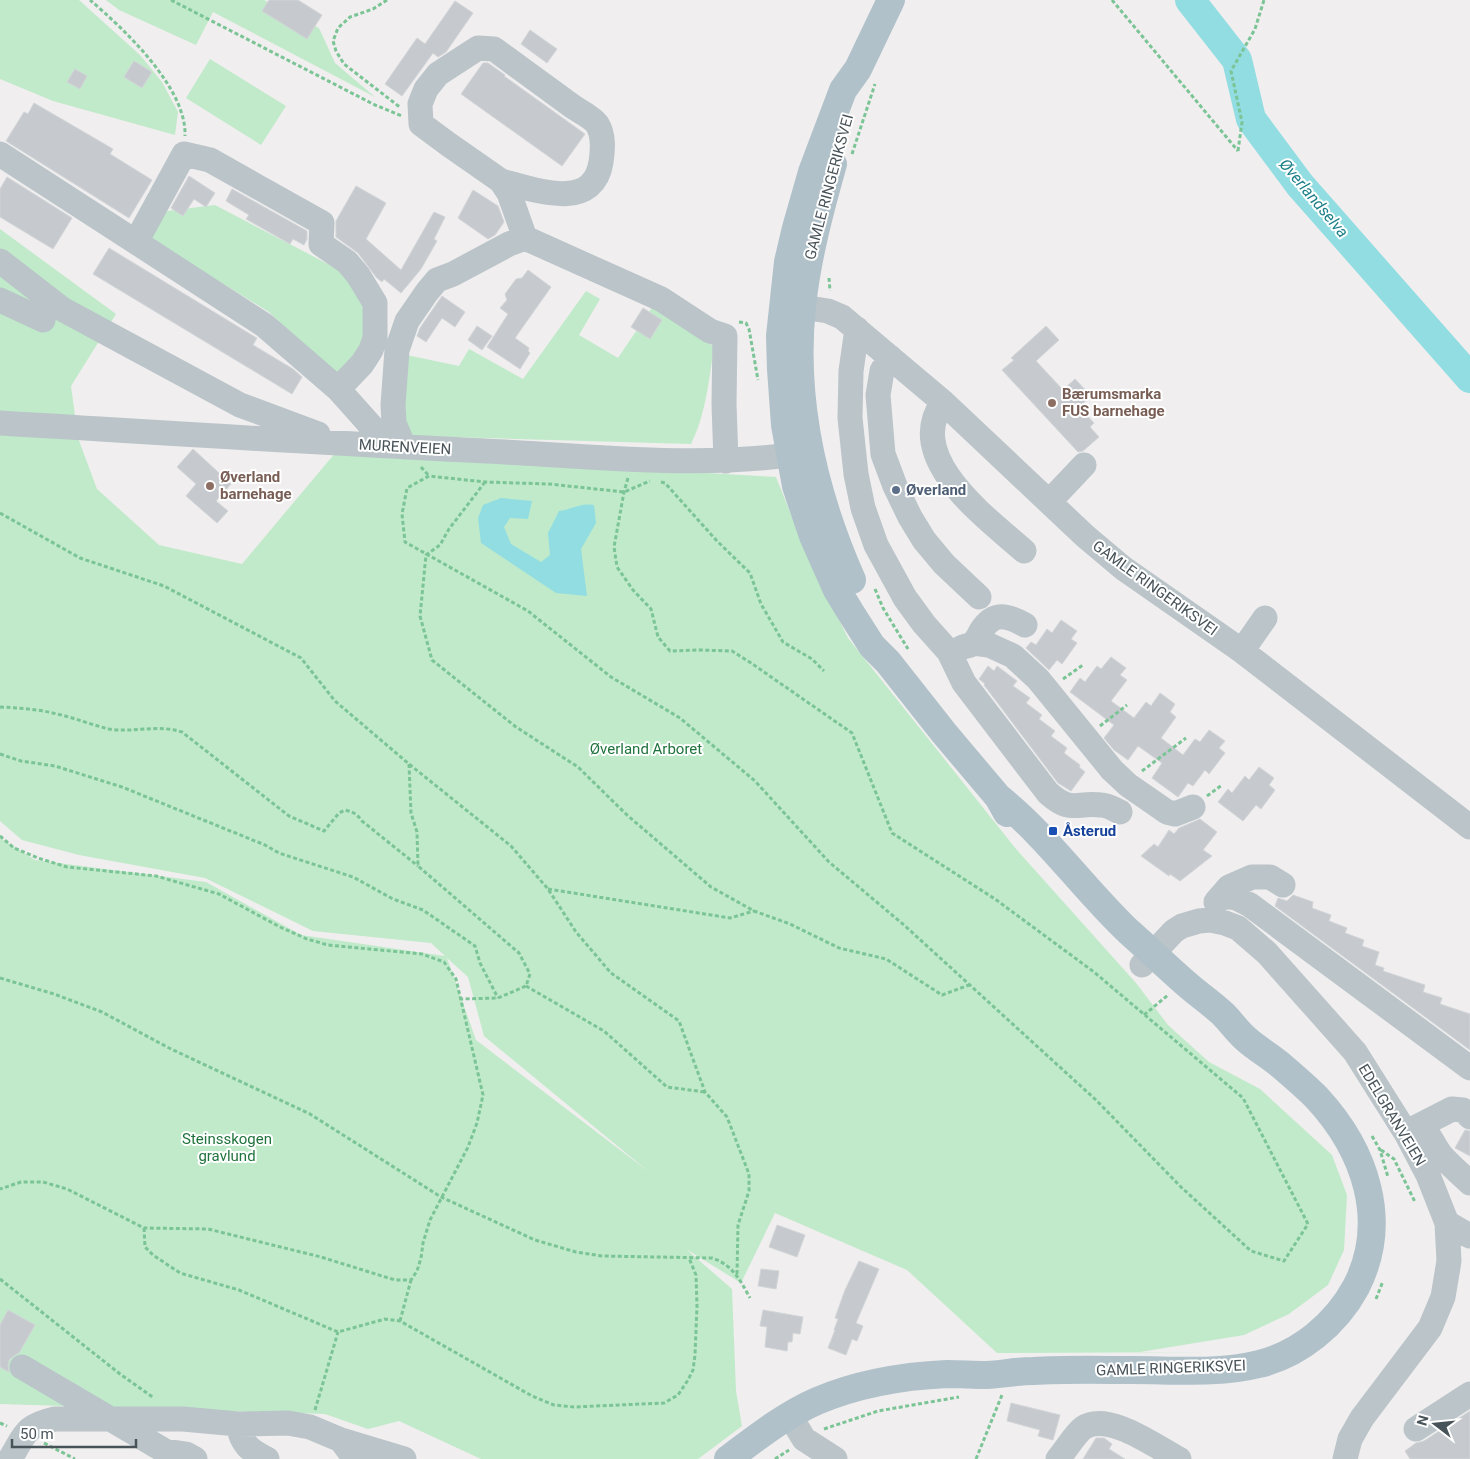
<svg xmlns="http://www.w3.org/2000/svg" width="1470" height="1459" font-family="Roboto,sans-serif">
  <rect width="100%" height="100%" fill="#f0eeee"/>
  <!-- green -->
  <path fill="#c0eaca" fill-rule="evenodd" d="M0,0h79l61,55 22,27 16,30 -3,23 -122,-34 -53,-22z
    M106,0h158l55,28 16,35 40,34 -162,-85 -17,33 -77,-35z
    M210,59l76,47 -25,39 -75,-47z
    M215,205l132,69 17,29 3,40 -32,33 -66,-64 -119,-73 17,-28z
    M0,229l116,85 -45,72 7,52 19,51 62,56 83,19 94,-112 440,25 31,77 41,84 168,211 120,134 32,42 41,37 51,27 72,66 15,40 -3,55 -16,35 -39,29 -45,21 -104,17h68l-211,1 -90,-83 -132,-57 -34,70 -55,-34 46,40 4,102 6,35 -44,33h-217l-82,-38 -31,8 -43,-15 -325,-10v-566l35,22 171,22 95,53 144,21 -14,-13 -118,-12 -108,-53 -126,-23 -57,-15 -22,-19zM447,958l21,19 16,59 165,136 -173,-132z
    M586,291l14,8 -21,36 39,23 35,-52 61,41c-5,32 -8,67 -23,97l-278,-8 -15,-15 -1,-68 62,13 10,-17 54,30z"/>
  <!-- water -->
  <path fill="#91dde2" d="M501,498l31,3 -4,18 -18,-1 -6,9 7,17 30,18 9,-7 -2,-22 11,-22c15,-2 20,-8 35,-6l2,18 -15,26 6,47 -31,-3 -75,-50 -3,-25 5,-13z"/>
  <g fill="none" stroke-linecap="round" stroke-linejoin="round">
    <!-- river -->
    <path stroke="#91dde2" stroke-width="30" d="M1190,0l47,60 14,59 49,66 170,193"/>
  </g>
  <!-- building -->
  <path fill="#c6c9cd" stroke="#d2d5d8" d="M269,0h29l24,15 -15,24 -45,-28z
    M455,1l18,12 -27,39 -8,5 -5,-4 -31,43 -17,-12 32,-46 8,6z
    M530,30l27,19 -10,14 -26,-19z
    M134,61l18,11 -10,16 -18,-11z
    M483,63h5l17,12 -1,1 81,58 -23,32 -101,-72z
    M75,69l12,7 -7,13 -13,-7z
    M34,103l79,46 -3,5 42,26 -23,38 -123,-77 18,-29 4,2z
    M189,176l26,17 -9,14 -12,-8 -11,17 -12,-8z
    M7,177l65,41 -19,31 -53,-32v-28z
    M356,186l30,17 -20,36 35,31 33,-58 11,5 -11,22 3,2 -16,28 -20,24 -17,-14 -2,3 -6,-5 -18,-24 -22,-16v-16z
    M232,189l75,42v8l-3,6 -11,-6 -3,5 -44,-25 3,-4 -23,-14z
    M473,190l25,16 6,16 -9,13 -7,4 -30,-21z
    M109,248l146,89 2,1 -4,7 40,24 9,8 -10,17 -199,-120z
    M528,270l23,17 -36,51 14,10 -1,3 2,2 -10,16 -33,-22 21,-33 -8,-6 7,-8 -2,-6 11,-15 6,-1z
    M442,296l23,16 -10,15 -13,-9 -16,24 -9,-6 3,-8z
    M643,308l19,12 -12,19 -19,-12z
    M477,326l15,10 -10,14 -14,-10z
    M1046,326l13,14 -23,21 27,29 12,-11 16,17 -12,11 15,16 -4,4 9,10 -16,14 -5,1 -76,-82 12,-10 -3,-2z
    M193,449l38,35 -15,17 12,10 -11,12 -31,-27 10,-12 -19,-17z
    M1061,620l16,11 -6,8 6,4 -15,21 -5,-4 -8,10 -23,-22 5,-6 5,3 11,-16 5,4z
    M1111,657l15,11 -6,7 7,5 -16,21 23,17 12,-16 5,4 9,-13 15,11 -5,8 6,5 -15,21 22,17 12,-16 5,3 9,-12 16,11 -6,7 6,5 -16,21 -4,-4 -12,16 -5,-3 -10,14 -26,-19 10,-15 -24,-17 -10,14 -14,-10 -10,-12 10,-13 -44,-33 10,-14 5,4 12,-16 4,3z
    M988,666l6,5 3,-5 20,15 -4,5 17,12 -4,5 16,12 -3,4 16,12 -4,5 16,12 -3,5 16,12 -1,2 6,5 -14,19 -13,-8 -74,-98 1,-1 -6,-5z
    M1259,767l15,11 -5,7 6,5 -14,19 -5,-4 -13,16 -25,-19 10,-13 4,4 13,-17 4,4z
    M1200,819l17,13 -14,18 9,6 -32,25 -10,-7 -1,2 -28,-20 13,-12 4,3 11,-17 5,4 5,-6z
    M1293,895l20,7 -1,6 19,7 -2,6 18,7 -2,5 19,7 -2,6 17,6 -4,13 9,3 -1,3 42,14 -2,7 19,6 -2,6 30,10v36l-195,-144 3,-8 9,3z
    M1465,1130l5,1v25l-15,-8z
    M777,1225l28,10 -8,22 -28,-10z
    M859,1261l20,8 -23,54 7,3 -6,15 -5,-2 -6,16 -18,-7 7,-18h-1l4,-11 -3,-1 10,-28z
    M761,1269l18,2 -3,18 -18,-3z
    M8,1310l27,15 -16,28 -4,2 -6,5 -1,6 1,6 -9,-5v-42z
    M763,1310l40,7 -3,17 -7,-1 -1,9h-4l-1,9 -22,-4 2,-20 -7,-1z
    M1011,1403l49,12 -7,25 -15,-4 2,-6 -33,-9z
    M1470,1411v48h-60l-5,-8 11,-8 8,-2z
    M1096,1438h8l8,6 -3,5 16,10h-42z"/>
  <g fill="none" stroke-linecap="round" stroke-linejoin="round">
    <!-- path -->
    <path stroke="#7bc496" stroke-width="3" stroke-dasharray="4 2.5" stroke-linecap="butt" d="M90,0c34,29 97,88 95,136
      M171,0l204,105 27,11
      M387,0l-14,9 -23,8 -12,11 -5,13 3,10 8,13 57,44
      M1112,0l126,151
      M1238,151l4,-29 -11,-51 24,-42 9,-29
      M852,154l23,-70
      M829,278l1,13
      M739,322l7,1 3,6 9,51
      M421,467l8,9
      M628,478l-4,14 -10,55 3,20 16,23 18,19 7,28 12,14 29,-1 33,1 19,12 101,70 40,100 103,66 99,73 149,126 65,126 -24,37 -33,-10 -70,-64 -85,-87 -192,-175 -75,-63 -74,-81 -75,-63 -69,-41 -83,-66 -123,-69 -3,-28 5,-26 22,-12 56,6 64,2 75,8 26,-11
      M485,482l-36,47 -9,16 -14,10 -6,61 12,44 84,67 62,40 49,48 84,72 43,24 36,13 49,24 47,11 56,36 27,-10
      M661,482l4,1 52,58 33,32 11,31 22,38 29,17 12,12
      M0,513l80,45 84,28 137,72 34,43 74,63 102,82 37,43 28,43 35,41 68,48 26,71 22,25 22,57v17l-11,34 -1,49
      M875,589l8,19 25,41
      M1063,679l20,-14
      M0,707c19,1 38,2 57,7 18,4 35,11 52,15 25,4 49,-5 73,3l107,84 35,15 15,-18 6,-3c8,2 12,4 17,11l56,45
      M1100,726l27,-21
      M0,754l21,7 34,5 67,21 143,58 14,8 74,24 40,22 30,11 52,36 5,17 18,35
      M409,764l2,49 6,19 1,34 101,87 11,21 -4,12 -28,12 -37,1
      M1142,771l44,-33
      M1207,796l15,-11
      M0,836l14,12 24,10 29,9 89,9 63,18 61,33 27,12 21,6 94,9 22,8 12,17 27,116 -6,28 -9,24 -38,73 -7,23 -2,15 -4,13 -6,9h-16l-74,-23 -113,-28 -64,-1 -77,-39 -24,-7h-22l-21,7
      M548,889l182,29 24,-7
      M0,978l54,16 48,18 67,36 141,66 131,83 94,43 41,12 26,4 110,2c21,7 28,22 38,40
      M526,986l78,45 63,56 38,5
      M1144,1015l24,-20
      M1372,1136l8,14 8,27
      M1381,1150l13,9 21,43
      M144,1228l1,19 8,8 27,18 59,17 99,42 47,-13 15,2 132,75 22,9 20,2 90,-4 14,-8 10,-15 5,-10 2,-15 2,-49 -1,-31 -7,-17
      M0,1279l120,95 34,24
      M1376,1299l7,-18
      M400,1321l11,-41
      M315,1410l23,-78
      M0,1423l7,3
      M824,1429l54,-18 81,-14
      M44,1443l31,16
      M775,1459l14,-9
      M976,1459l26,-64"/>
    <!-- minor -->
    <path stroke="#bac4c9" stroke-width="25" d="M0,154l264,171 74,64 50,56
      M501,181c32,8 92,32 100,-19 2,-13 3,-27 -4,-38 -5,-7 -18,-13 -25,-18 -26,-19 -52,-38 -78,-57l-16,-1 -40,26 -12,15 -6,15 1,20 27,20 53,37 8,12 16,45 136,61 49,32 15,5 -1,68 2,57
      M136,242l48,-88 26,6 112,63 -1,21 26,18 11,13 17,28v35l-4,12 -9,14 -24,25
      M0,261l62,48 178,96 78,29
      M0,300l43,20
      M783,304l45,7 14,6 101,85 142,134 38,32 119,83 228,176
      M857,329l-6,42 -1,47 6,56 7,34 13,37 29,53 19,26 25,28 15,31 84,110c24,21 27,9 53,12 6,0 13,4 19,7
      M890,357l-8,14 -4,24 5,59 12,32 15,31 14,23 20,24 35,33
      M943,402c-40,56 44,116 81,149
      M0,423c168,10 336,21 505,29 101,5 204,17 305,0
      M404,447l-10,-24 -1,-18 4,-55 10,-29 20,-29 10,-12 16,-6 56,-30 16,-6
      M1049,502l35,-37
      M973,643l16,2 24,11 25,23 74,91 16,15 39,27 8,2 18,-7
      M961,648c3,-2 8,-2 11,-4 4,-3 7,-9 9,-13 13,-20 26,-16 44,-6
      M1242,651l23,-33
      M1219,899c12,-5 20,0 31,6l220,163
      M1216,902l13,-15 23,-10h18l13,8
      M1142,965l32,-34 8,-5 17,-5 11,-1 15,3 13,5 29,25 88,99 51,81 22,42 19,48 2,38 -6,36 -13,31 -68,90 -12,21 -5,20
      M1420,1126c10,7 13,19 21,29 9,10 19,19 29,28
      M1407,1132l45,-23 11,1 7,7
      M1447,1223l23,13
      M22,1367l143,84 21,3 9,5
      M790,1416l14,23 31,20
      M238,1424c3,20 12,27 29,35
      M1416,1429l54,-35
      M341,1440l63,19
      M10,1459c15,-24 14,-33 45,-40h128l55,5 50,-1 22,4 31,13 14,19
      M1058,1459c7,-8 17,-25 25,-31 25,-17 73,19 96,31"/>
    <!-- major -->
    <path stroke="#b0c1ca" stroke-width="28" d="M891,0l-33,69 -15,21 -31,82 -16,56 -8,34 -8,74 1,33 4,56 11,61 17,50 24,54 14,23 21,33 16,16 56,71 54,64 9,16
      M833,164c-13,46 -26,94 -31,142 -10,94 12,188 50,274
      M728,1459c28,-21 57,-44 89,-58 40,-17 87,-25 130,-27 13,0 27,1 40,1 16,-1 31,-4 46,-4 34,-2 67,-1 100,-1 42,0 86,4 126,-6 41,-10 77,-40 97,-77 34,-66 9,-137 -39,-189 -12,-12 -26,-24 -39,-35 -11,-9 -22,-15 -32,-24 -9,-8 -15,-17 -23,-25 -13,-12 -28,-22 -41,-34 -18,-16 -36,-33 -54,-49 -45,-43 -81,-95 -130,-134"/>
  </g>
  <!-- markers -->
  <g fill="#8d6e63" stroke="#fff" stroke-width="2">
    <circle cx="1052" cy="403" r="5"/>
    <circle cx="210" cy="486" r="5"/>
  </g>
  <circle fill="#5c6f8a" stroke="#fff" stroke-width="2" cx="896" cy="490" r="5"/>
  <rect fill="#1a4fb4" stroke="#fff" stroke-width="2" x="1048" y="826" width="10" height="10" rx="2.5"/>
  <g text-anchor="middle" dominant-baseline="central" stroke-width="4" stroke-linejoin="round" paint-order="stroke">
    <!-- street labels -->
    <g font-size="15" fill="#485359" stroke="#fff">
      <text transform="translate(829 187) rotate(-75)">GAMLE RINGERIKSVEI</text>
      <text transform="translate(405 447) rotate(3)">MURENVEIEN</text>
      <text transform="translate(1155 588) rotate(36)">GAMLE RINGERIKSVEI</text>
      <text transform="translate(1392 1115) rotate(59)">EDELGRANVEIEN</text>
      <text transform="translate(1171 1368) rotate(-2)">GAMLE RINGERIKSVEI</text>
    </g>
    <!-- education labels -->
    <g font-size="15" font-weight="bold" fill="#785e54" stroke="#fff" text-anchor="start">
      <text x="1062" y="394">Bærumsmarka<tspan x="1062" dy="17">FUS barnehage</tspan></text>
      <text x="220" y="477">Øverland<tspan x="220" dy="17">barnehage</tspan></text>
    </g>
    <!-- service labels -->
    <g font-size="15" font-weight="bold" fill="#4e5e75" stroke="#fff" text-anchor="start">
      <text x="906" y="490">Øverland</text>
    </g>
    <!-- park labels -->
    <g font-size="15" fill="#20733d" stroke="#fff">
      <text x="646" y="749">Øverland Arboret</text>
      <text x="227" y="1139">Steinsskogen<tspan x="227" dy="17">gravlund</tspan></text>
    </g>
    <!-- transit labels -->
    <g font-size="15" font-weight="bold" fill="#164399" stroke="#fff" text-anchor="start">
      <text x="1063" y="831">Åsterud</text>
    </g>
    <!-- water labels -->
    <g font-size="16" font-style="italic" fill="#197e85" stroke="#fff">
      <text transform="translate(1314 198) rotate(50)">Øverlandselva</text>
    </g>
  </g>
  <!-- north arrow -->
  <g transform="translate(1435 1424) rotate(286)" stroke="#ffffff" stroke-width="4" paint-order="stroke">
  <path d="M0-4L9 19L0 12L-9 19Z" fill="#485359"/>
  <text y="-8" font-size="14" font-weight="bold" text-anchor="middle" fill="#485359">N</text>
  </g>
  <!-- scale -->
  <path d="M12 1439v8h124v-8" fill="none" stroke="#485359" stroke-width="2.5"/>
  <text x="20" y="1439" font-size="15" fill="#485359" stroke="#ffffff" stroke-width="4" paint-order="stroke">50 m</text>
</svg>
